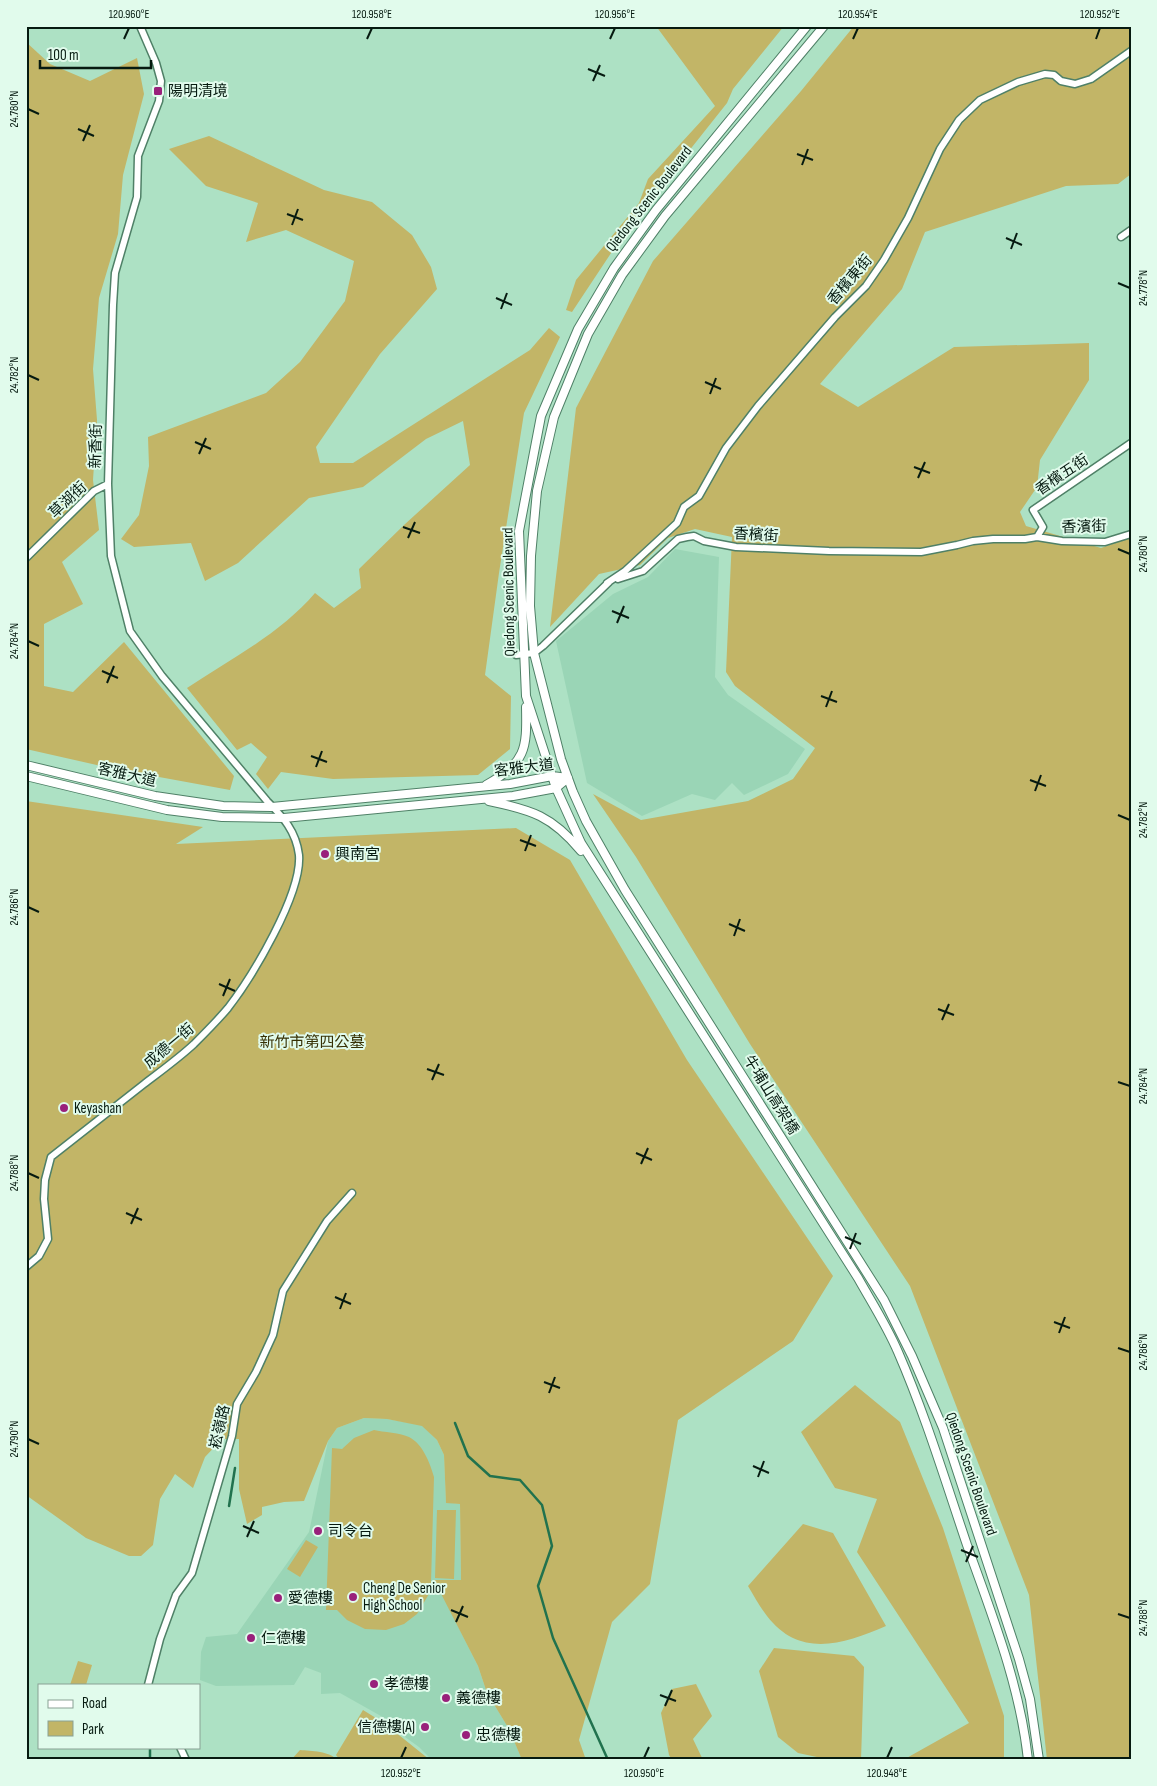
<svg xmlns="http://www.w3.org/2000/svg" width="1157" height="1786" font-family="'Sofia Sans Condensed','Noto Sans TC',sans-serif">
  <rect width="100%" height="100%" fill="#ade1c4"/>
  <!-- built -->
  <path fill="#9ad5b6" d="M675,549l44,8 -4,120 13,18 77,54 -17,25 -44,21 -12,-12 -17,17 -23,-6 -50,22 -55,-33 -31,-142 57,-47 35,-17z
    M364,1418l23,1 35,6 15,15 7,15 2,47 14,2 1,76h-26l43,86 9,27 22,36 13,31h-90l-13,-13 -21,-15 -10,-12 -48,-27 -19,1v-21l-16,-6 -11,18 -78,1 -16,-6 1,-28 5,-15 31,-3 72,-102 19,-91 9,-13z"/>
  <!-- green -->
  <path fill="#c2b567" d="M656,26h128l-51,63 -6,14 -100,126 -55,83 -6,-2 10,-30 63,-77 9,-24 67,-73z
    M854,26h277v148l-13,10 -52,2 -141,46 -23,57 -82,95 38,23 96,-60 135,-4v37l-49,80 -3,27 -17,25 6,14 75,22 17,-6 13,-8v1226h-84l-18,-165 -119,-309 -160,-242 -114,-187 -43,-63 48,26 107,-19 45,-22 22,-31 -80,-62 -9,-14 6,-135 -37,-8 -27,9 -28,27 -41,9 -49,53 26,-219 77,-147 148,-170z
    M26,42l24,22 40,17 47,-23 7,36 -21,81 -5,59 -19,64 -6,71 4,51 -4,60 6,50 -37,32 21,42 -39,20v62l29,6 51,-50 110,134 -4,14 -120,-22 -84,-19z
    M209,136l115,54 48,12 40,33 19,32 6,22 -57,65 -64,93 4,16h33l177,-113 19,-22 11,9 -36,76 -25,160 -14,102 26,21 -1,53 -32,26 -145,4 -52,-7 -13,17 -12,-15 11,-17 -16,-14 -14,7 -50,-62c44,-29 94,-55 128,-95l19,15 27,-20 -2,-19 45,-44 66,-60 -7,-44 -37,18 -63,48 -54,11 -71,65 -33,18 -14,-38 -57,4 -13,-8 18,-24 10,-49 -1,-29 118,-44 34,-31 45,-61 9,-40 -68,-31 -40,12 12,-39 -52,-17 -37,-37z
    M26,801l177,26 -27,17 340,-16 54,32 117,200 146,216 -40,65 -115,79 -28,164 -38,38 -33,118 7,20h-64l-13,-31 -22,-36 -9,-27 -44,-86h27l-1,-76 -14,-1 -2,-48 -7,-15 -15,-14 -35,-7 -23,-1 -27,10 -9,13 -24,60 -20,1 -22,5v8l-15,9 -8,-35v-50h-17l-17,18 -12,31 -18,-14 -15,25 -7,46 -12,11h-12l-43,-18 -60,-43z
    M855,1385l45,37 43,106 61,188v44h-101l66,-37 -112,-171 20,-53 -42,-11 -34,-56z
    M374,1430c9,2 27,3 35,7 14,7 21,26 25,40l-3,106 -2,11 -12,20 -13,10 -18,6 -21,-1 -18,-9 -10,-10h-11l6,-162 10,1 12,-11z
    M437,1510h19l-2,69 -19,-1z
    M803,1524l30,9 53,93c-42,18 -86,33 -119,-10 -7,-9 -13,-20 -19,-30z
    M306,1540l12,7 -18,30 -13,-8z
    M774,1648l80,8 10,11 -3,93h-30l-33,-7 -20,-16 -19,-66z
    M78,1661l14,4 -6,20h-16z
    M696,1684l16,32 -19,23 10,21h-31l-3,-5 -8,-42 11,-24z
    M363,1710l21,13 46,37h-90l-4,-5z
    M300,1750c11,1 30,1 37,10h-46z"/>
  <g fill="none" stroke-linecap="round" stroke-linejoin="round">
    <!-- stream -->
    <path stroke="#21724e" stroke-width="2.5" d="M455,1423l13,33 22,20 30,4 22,25 10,41 -14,40 15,52 55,122
      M229,1506l6,-38
      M150,1747v13"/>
    <defs>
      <path id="minor" d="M1121,237l10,-7
        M1037,537l6,-10 -10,-17 98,-67
        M26,558l68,-67 14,-7
        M618,579l25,-8 35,-32 9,-2 7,-1 10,5 32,6 93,4 92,1 36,-7 16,-4 20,-2h32l12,-2 25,4 43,1 26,-8
        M607,583l18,-12 52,-48 7,-16 15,-11 27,-48 32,-42 77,-89 31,-31 18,-26 24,-42 32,-69 19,-29 21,-20 38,-18 27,-8 9,1 7,6 14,3 16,-5 40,-28
        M516,655l18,-2 9,-7 66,-64
        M26,1267l13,-11 9,-17 -4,-40 1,-19 6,-23c31,-24 62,-49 93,-73 17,-13 35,-26 50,-40 12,-12 24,-24 34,-36 24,-31 74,-114 71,-153 -3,-24 -16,-38 -32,-54l-105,-125 -32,-45 -19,-75 -3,-72 5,-179 2,-32 22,-76 1,-41 21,-55 2,-20 -5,-18 -16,-37
        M148,1685l12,-46 16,-44 16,-22 40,-137 5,-32 19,-32 17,-37 10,-44 44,-70 25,-28
        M180,1747l6,13"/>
      <path id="tertiary" d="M807,26l-151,184 -42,58 -36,61 -37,87 -22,115 7,165 30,92 25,55 277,435c14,25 29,48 40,74 27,62 47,128 69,193 25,70 53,140 61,215
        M824,26l-159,190 -43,59 -34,59 -34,83 -17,74 -6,65 -1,50 4,47 27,106 12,33 13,29 39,69 259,410 28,56 31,72 76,231 11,40 9,61
        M26,765l129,31 68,10 49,1 238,-23 42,-8 16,2
        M26,776l141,34 55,7 62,1 229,-22 43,-8 12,-10
        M486,785c40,-23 41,-35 40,-78
        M489,801c43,9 63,15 92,50"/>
    </defs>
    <!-- minor casing -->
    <use href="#minor" stroke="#4f8067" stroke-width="9"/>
    <!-- tertiary casing -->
    <use href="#tertiary" stroke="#4f8067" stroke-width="10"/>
    <!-- minor -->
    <use href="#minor" stroke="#fff" stroke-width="6"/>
    <!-- tertiary -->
    <use href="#tertiary" stroke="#fff" stroke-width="8"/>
  </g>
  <!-- ticks -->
  <path fill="none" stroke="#061a10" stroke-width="2" d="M124,39l5,-11M367,39l5,-11M610,39l5,-11M853,39l5,-11M1096,39l4,-11M588,69l17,7M593,81l7,-16M28,109l11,5M78,129l16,7M83,141l7,-16M797,154l16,6M802,165l6,-16M287,214l16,6M292,225l6,-16M1006,238l16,7M1011,249l6,-16M1118,283l12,5M496,298l16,7M501,309l6,-16M28,375l11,5M705,382l16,7M710,394l6,-16M195,442l16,7M199,454l7,-16M914,467l16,6M918,478l7,-16M403,527l17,6M408,538l7,-16M1118,549l12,5M612,611l17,7M617,623l7,-17M28,641l11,5M102,671l16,7M107,683l7,-17M821,696l16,6M826,707l6,-16M311,756l16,6M316,767l6,-16M1030,780l16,6M1035,791l6,-16M1118,815l12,5M520,840l16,6M525,851l6,-16M28,907l11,5M729,924l16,7M734,936l6,-17M219,984l16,7M223,996l7,-17M938,1009l16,6M942,1020l7,-16M427,1069l17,6M432,1080l7,-16M1118,1082l12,4M636,1153l16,7M641,1164l7,-16M28,1173l11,5M126,1213l16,7M131,1224l7,-16M845,1237l16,7M850,1249l6,-16M335,1297l16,7M340,1309l6,-16M1054,1322l16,6M1059,1333l6,-16M1118,1348l12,4M544,1382l16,6M549,1393l6,-16M28,1439l11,5M753,1466l16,7M758,1477l6,-16M243,1526l16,7M247,1537l7,-16M961,1550l17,7M966,1562l7,-16M451,1610l17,7M1118,1614l12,4M456,1622l7,-16M660,1695l16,6M665,1706l7,-16M401,1758l5,-11M644,1758l5,-11M887,1758l5,-11"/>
  <!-- markers -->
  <g fill="#99217b" stroke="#e1fbec" stroke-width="2">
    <rect x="153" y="86" width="10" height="10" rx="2.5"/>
    <circle cx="325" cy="854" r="5"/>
    <circle cx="64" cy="1108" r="5"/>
    <circle cx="318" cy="1531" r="5"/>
    <circle cx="353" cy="1597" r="5"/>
    <circle cx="278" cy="1598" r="5"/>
    <circle cx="251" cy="1638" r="5"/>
    <circle cx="374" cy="1684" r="5"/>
    <circle cx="446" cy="1698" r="5"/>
    <circle cx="425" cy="1727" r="5"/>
    <circle cx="466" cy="1735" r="5"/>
  </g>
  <g text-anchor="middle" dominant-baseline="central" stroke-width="4" stroke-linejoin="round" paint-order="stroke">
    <!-- poi labels -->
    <g font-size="15" fill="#061a10" stroke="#e1fbec" text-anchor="start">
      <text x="168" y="91">陽明清境</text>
      <text x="335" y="854">興南宮</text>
      <text x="74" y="1108">Keyashan</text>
      <text x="328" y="1531">司令台</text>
      <text x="363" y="1588">Cheng De Senior<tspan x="363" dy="17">High School</tspan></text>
      <text x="288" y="1598">愛德樓</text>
      <text x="261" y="1638">仁德樓</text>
      <text x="384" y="1684">孝德樓</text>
      <text x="456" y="1698">義德樓</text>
      <text x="415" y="1727" text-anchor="end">信德樓(A)</text>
      <text x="476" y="1735">忠德樓</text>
    </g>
    <!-- street labels -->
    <g font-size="15" fill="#061a10" stroke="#e1fbec">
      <text transform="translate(649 199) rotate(-52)">Qiedong Scenic Boulevard</text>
      <text transform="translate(850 280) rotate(-50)">香檳東街</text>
      <text transform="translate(96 446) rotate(-89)">新香街</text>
      <text transform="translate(1062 475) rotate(-34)">香檳五街</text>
      <text transform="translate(68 500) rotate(-43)">草湖街</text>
      <text transform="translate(1084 527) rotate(-1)">香濱街</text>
      <text transform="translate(756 535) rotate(4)">香檳街</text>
      <text transform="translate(509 592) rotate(-91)">Qiedong Scenic Boulevard</text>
      <text transform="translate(524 768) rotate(-7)">客雅大道</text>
      <text transform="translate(127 775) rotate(13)">客雅大道</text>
      <text transform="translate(169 1046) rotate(-40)">成德一街</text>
      <text transform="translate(771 1095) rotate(58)">牛埔山高架橋</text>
      <text transform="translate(220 1427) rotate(-77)">崧嶺路</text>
      <text transform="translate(971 1474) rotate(71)">Qiedong Scenic Boulevard</text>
    </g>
    <!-- park labels -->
    <g font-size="15" fill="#363004" stroke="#e1fbec">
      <text x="312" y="1042">新竹市第四公墓</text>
    </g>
  </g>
  <!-- border -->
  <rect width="1157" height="1786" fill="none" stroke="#e1fbec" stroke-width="55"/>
  <!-- legend -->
  <rect x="38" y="1684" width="162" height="65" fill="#e1fbec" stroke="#89a194"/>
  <rect x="48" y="1700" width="25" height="8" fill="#ffffff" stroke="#89a194"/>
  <text x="82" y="1708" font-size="15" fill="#061a10">Road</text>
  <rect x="48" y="1721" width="25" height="15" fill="#c2b567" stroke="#89a194"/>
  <text x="82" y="1734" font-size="15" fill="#061a10">Park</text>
  <!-- scale -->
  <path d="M40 60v8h111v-8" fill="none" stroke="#061a10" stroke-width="2.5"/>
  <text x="48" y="60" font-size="15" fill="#061a10" stroke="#e1fbec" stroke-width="4" paint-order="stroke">100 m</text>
  <rect x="28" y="28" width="1102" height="1730" fill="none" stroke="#061a10" stroke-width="2"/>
  <g font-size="12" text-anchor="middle" fill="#061a10">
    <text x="129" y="18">120.960°E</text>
    <text x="372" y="18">120.958°E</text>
    <text x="615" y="18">120.956°E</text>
    <text x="858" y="18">120.954°E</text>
    <text x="1100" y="18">120.952°E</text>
    <text transform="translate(14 109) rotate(-90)" y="4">24.780°N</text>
    <text transform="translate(1143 288) rotate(-90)" y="4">24.778°N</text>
    <text transform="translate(14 375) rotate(-90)" y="4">24.782°N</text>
    <text transform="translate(1143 554) rotate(-90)" y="4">24.780°N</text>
    <text transform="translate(14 641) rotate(-90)" y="4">24.784°N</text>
    <text transform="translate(1143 820) rotate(-90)" y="4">24.782°N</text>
    <text transform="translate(14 907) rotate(-90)" y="4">24.786°N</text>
    <text transform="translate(1143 1086) rotate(-90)" y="4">24.784°N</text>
    <text transform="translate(14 1173) rotate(-90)" y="4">24.788°N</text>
    <text transform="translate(1143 1352) rotate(-90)" y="4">24.786°N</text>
    <text transform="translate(14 1439) rotate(-90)" y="4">24.790°N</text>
    <text transform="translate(1143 1618) rotate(-90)" y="4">24.788°N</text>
    <text x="401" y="1777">120.952°E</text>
    <text x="644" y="1777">120.950°E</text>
    <text x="887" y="1777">120.948°E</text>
  </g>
</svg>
